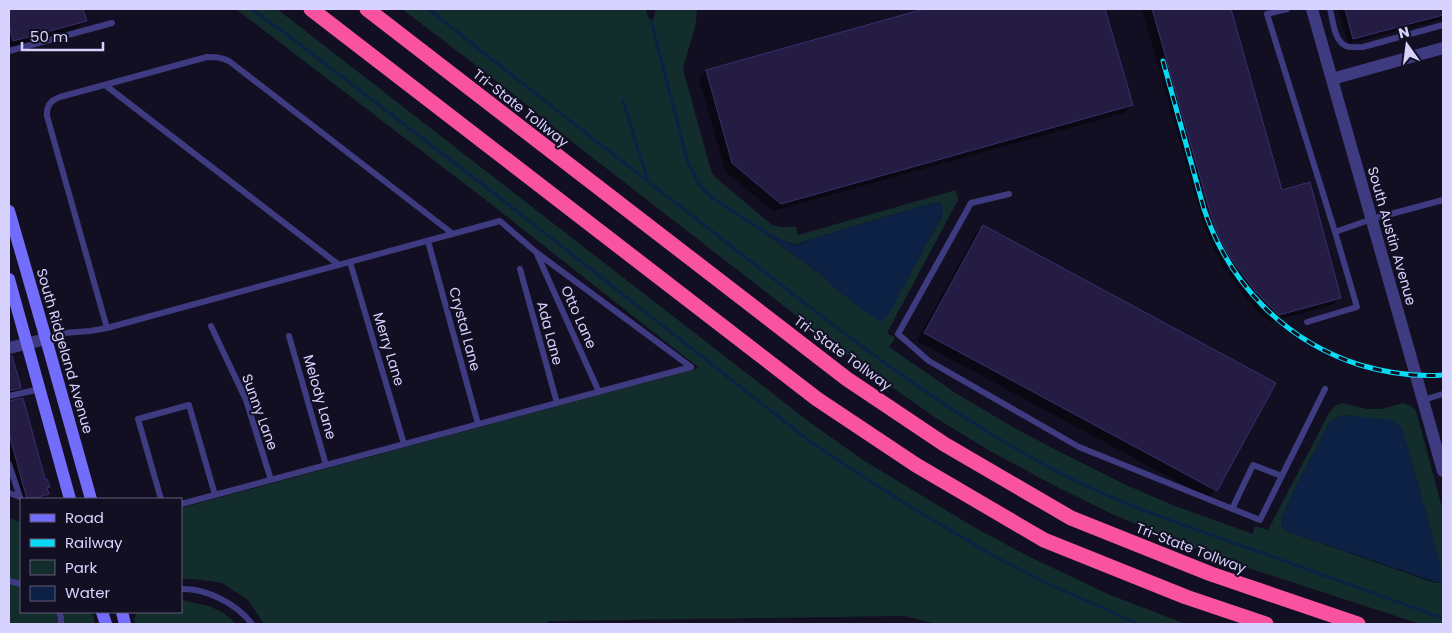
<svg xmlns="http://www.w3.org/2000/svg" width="1452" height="633" font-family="Poppins,sans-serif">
  <rect width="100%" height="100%" fill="#130f23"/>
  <!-- green -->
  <path fill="#122d2c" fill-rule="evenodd" d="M236,9h41l535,415 51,36 109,66 56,30 82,39 76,29h-249l-33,-8 -356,5v3h-284l-16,-24 -26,-17 -28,-4h-13v-71l518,-140 -212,-167z
    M402,9h244l2,9 5,2 3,-11h41c0,21 -10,40 -14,60l28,102 4,6 57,48 10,2h14l2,8 158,-45 2,10 -71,133 8,5 -6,9 68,47 61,36 48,25 60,30 49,21 78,28 2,-8 13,4 61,-117 6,-7 7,-3 25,6h14l22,-6 8,3 5,5 27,100v113h-23l-190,-62 -51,-20 -67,-28 -53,-26 -69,-37 -51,-31 -75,-52 -293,-227 -64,-52zM933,203h7l3,7 -1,6 -57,103 -46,-27 -15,-15 -56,-41v-2l27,11 16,-6zM1344,415l57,12 7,21 35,127 -1,5 -3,3h-4l-149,-52 -5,-5v-5l14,-33 34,-65 5,-4z
    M9,518l12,4v90h71l3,12h-86z
    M181,600l28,6 15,7 12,11h-100l-2,-4 3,-8h44z"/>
  <!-- water -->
  <path fill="#0d2144" d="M933,203l9,1 1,6 -1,5 -51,95 -6,9 -5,3 -41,-30 -15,-15 -56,-41v-2c10,0 17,10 27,11 6,0 11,-4 16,-6z
    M1344,415l47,5 6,3 4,4 7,21 35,127 -1,5 -3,3 -153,-52 -5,-5v-5l14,-33 34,-65 5,-4z"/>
  <!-- shadow -->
  <path fill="#0007" d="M9,9h83l-9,2 2,10 -7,7 -69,19z
    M929,9h175l27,96 -7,8 -351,98 -48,-40 -26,-92 7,-8z
    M1142,9h87l52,183 59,105 -8,8 -61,17 -13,-10 -21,-26 -15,-21 -10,-20 -9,-22z
    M1338,9h105v10l-95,25z
    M983,227l233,263 -8,8 -291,-157 58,-107z
    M14,367l5,21 -5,6 -5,1v-27z
    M9,402l39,85 -2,2 1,5 -5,5h-21v4l-12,-46z"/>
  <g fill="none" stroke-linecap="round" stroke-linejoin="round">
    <!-- stream -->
    <path stroke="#0d2144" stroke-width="3" d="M251,9l30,21 214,164 317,249 92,60 90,53 50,26 95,42
      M428,9c104,82 207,163 312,244 100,78 203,158 316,218 59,31 121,52 184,74 67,24 135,49 203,73
      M651,21l37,142 12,23 11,11 57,37
      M623,101l25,80"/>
  </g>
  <!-- building -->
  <path fill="#241c43" stroke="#3c2e6f" d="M9,9h74l4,12 -74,20 -4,-15z
    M924,9h181l28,96 -352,99 -49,-41 -26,-93z
    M1152,9h79l51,181 28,-8 31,116 -62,17 -24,-24 -25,-34 -11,-20 -8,-22z
    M1345,9h98v6l-90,24z
    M983,225l293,158 -59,108 -293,-158z
    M9,356h3l9,31v1l-12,3z
    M23,398l22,81h2l3,8 -3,1 2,6 -17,5h-5l-18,-65v-33z"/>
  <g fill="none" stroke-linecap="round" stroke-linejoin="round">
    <!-- service -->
    <path stroke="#3f3b81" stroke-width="6" d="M1287,9l-20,5 68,218 37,-13 71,-19
      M1330,9c3,11 4,32 16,37 5,2 11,1 17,1l80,-22
      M9,51l103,-28
      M105,85l234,180
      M1009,194l-38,9 -73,131 31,27 150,86 181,73 65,-131
      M428,241l50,183
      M537,254l62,138
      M350,262l54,182
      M520,269l37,134
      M1307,322l50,-15 -22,-75
      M211,326l35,74 25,80
      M107,328l-60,-212c-1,-10 4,-16 13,-19l147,-40c8,0 14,0 22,4l224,173
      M289,336l37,129
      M46,339l18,-6 26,-2 17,-3 393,-107 37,32 154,114
      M9,396l31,-7
      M1423,400l20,-6
      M9,464l11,33
      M9,493l11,4
      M161,499l-23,-80 51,-14 26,90
      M181,504l510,-137
      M1232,509l21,-44 29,11
      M9,581l12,3
      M181,589c25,-1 56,15 71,35
      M59,612l2,5v7"/>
    <!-- minor -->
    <path stroke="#3f3b81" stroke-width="12" d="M1312,9l131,462
      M1332,79l111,-31
      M9,348l37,-9"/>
    <!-- secondary -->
    <path stroke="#726dfa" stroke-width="12" d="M9,211l37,128 45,160
      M9,279l61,220
      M102,612l4,12
      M122,612l3,12"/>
    <!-- motorway -->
    <path stroke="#f952a1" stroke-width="15" d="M311,9l506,390 99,66 128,75 142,57 80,27
      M367,9l480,370 97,65 127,74 140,56 147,50"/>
    <defs>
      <path id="rail" d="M1163,61l41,148c25,75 81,132 156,156 27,8 56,12 83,10"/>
    </defs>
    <!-- rail casing -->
    <use href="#rail" stroke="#08daf4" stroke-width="5"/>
    <!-- rail -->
    <use href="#rail" stroke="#130f23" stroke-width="3" stroke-dasharray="9" stroke-linecap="butt"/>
  </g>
  <g text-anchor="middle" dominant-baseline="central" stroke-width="4" stroke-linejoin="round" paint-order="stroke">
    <!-- street labels -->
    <g font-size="14" fill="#d8d3fe" stroke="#130f23">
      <text transform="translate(521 108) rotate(38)">Tri-State Tollway</text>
      <text transform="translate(1392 236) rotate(74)">South Austin Avenue</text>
      <text transform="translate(579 317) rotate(66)">Otto Lane</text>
      <text transform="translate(465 329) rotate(75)">Crystal Lane</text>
      <text transform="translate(550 333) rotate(75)">Ada Lane</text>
      <text transform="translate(389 349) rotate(73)">Merry Lane</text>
      <text transform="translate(65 351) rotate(74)">South Ridgeland Avenue</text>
      <text transform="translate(843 353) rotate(36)">Tri-State Tollway</text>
      <text transform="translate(320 397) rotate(74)">Melody Lane</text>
      <text transform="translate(260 412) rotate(70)">Sunny Lane</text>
      <text transform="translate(1191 548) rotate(21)">Tri-State Tollway</text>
    </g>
  </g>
  <!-- border -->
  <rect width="1452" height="633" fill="none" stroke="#d8d3fe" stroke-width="20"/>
  <!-- legend -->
  <rect x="20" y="498" width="162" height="115" fill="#130f23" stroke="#625d7b"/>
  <rect x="30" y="514" width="25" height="8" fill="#726dfa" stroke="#625d7b"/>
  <text x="65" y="523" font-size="15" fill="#d8d3fe">Road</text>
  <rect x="30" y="539" width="25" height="8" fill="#08daf4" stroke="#625d7b"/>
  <text x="65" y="548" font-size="15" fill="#d8d3fe">Railway</text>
  <rect x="30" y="560" width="25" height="15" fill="#122d2c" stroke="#625d7b"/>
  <text x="65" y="573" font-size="15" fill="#d8d3fe">Park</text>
  <rect x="30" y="586" width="25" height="15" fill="#0d2144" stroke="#625d7b"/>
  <text x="65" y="598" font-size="15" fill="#d8d3fe">Water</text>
  <!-- north arrow -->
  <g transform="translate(1407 45) rotate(346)" stroke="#130f23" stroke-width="4" paint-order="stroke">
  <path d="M0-4L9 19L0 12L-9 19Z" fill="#d8d3fe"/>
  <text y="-8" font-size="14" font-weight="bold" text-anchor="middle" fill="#d8d3fe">N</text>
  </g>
  <!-- scale -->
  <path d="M22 42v8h81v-8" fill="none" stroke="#d8d3fe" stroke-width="2.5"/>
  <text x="30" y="42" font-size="15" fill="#d8d3fe" stroke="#130f23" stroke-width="4" paint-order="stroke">50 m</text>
</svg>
